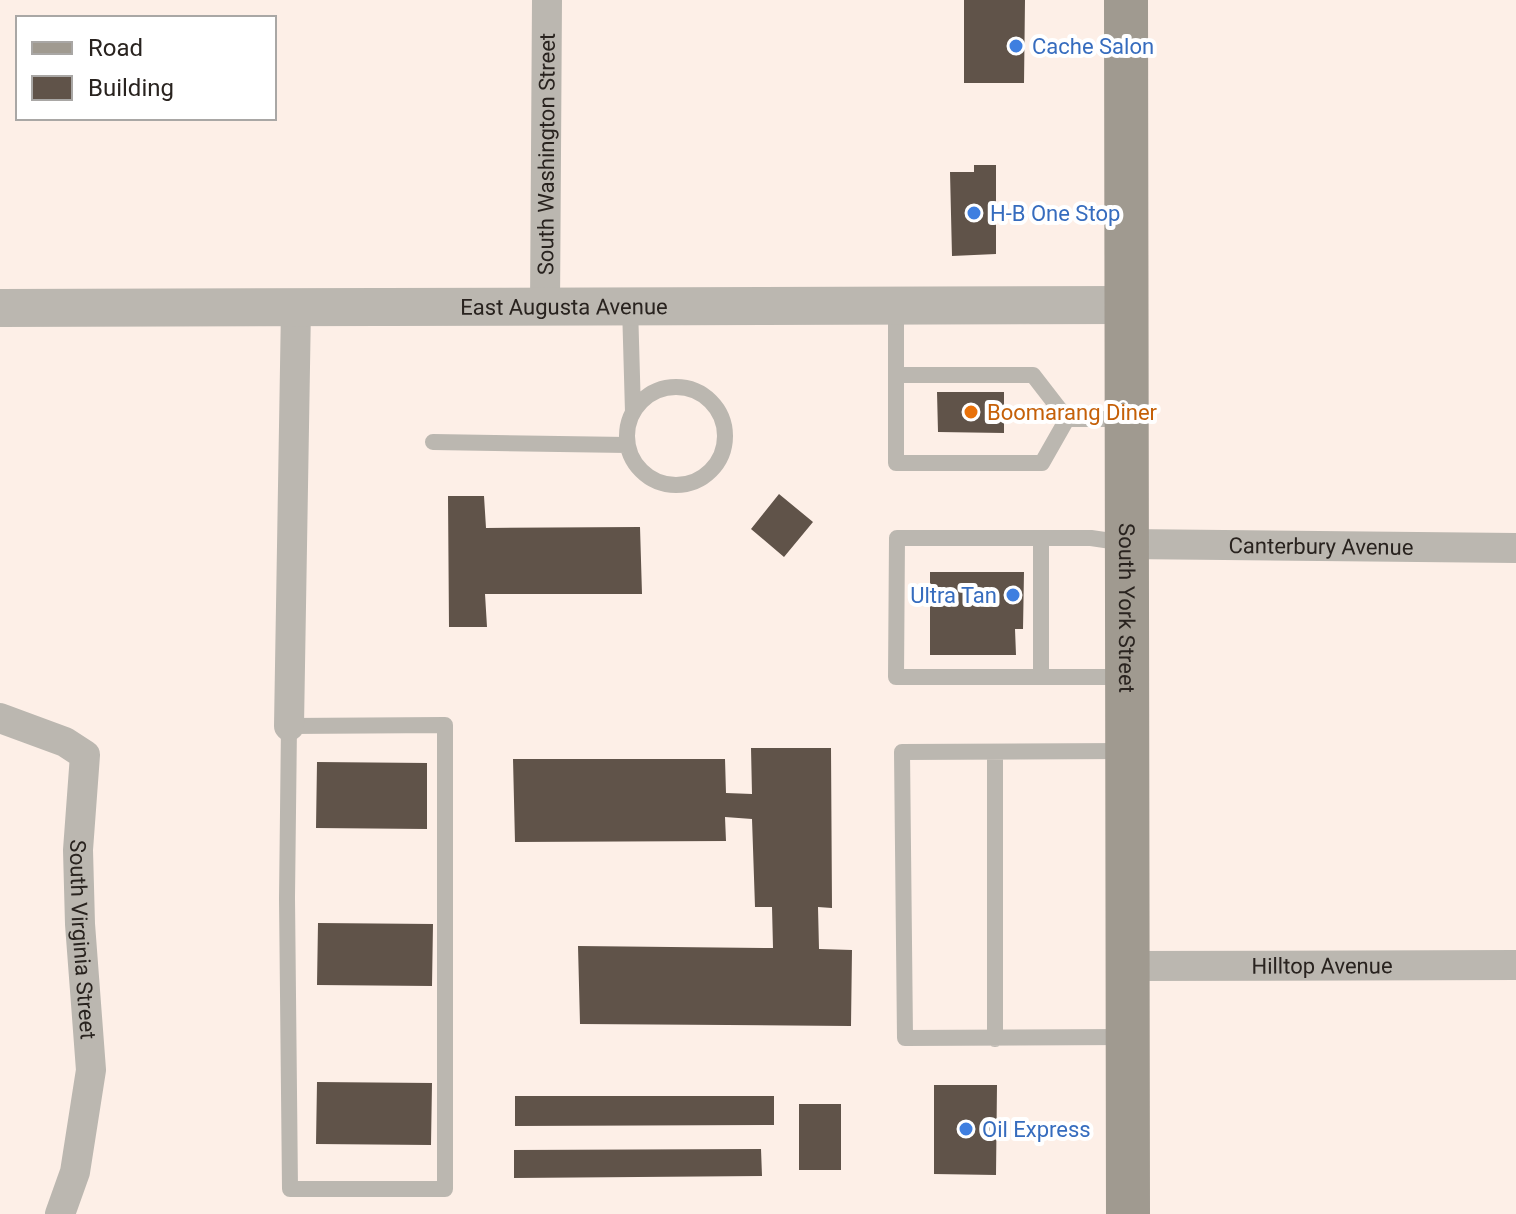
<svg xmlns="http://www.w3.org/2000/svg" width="1516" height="1214" font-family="Roboto,sans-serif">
  <rect width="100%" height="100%" fill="#fdefe7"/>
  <!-- building -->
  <path fill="#605349" d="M964,0h61l-1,83h-60z
    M974,165h22v89l-44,2 -2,-84h24z
    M937,392h67v41l-66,-1z
    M779,494l34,28 -29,35 -33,-28z
    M448,496h36l2,32 154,-1 2,67h-157l2,33h-38z
    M930,572h94l-1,57h-8l1,26h-86z
    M751,748h80l1,160 -14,-1 1,42 33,1 -1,76 -271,-2 -2,-78 195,2 -1,-41h-17l-3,-88 -27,-2 1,24 -211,1 -2,-83h212l1,34 26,1z
    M317,762l110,1v66l-111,-1z
    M318,923l115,1 -1,62 -115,-1z
    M317,1082l115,1 -1,62 -115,-1z
    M934,1085h63l-1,90 -62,-1z
    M515,1096h259v29l-259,1z
    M799,1104h42v66h-42z
    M761,1149l1,27 -248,2v-28z"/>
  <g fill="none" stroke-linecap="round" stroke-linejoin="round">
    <!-- service -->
    <path stroke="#bbb7b0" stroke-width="16" d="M630,306l3,106
      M896,306v157h146l25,-44h60
      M896,375h137l34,44
      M627 436a49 49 0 1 1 98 0a49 49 0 1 1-98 0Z
      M433,442l194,3
      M1041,538v139
      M1125,677h-229l1,-139h194l34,5
      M445,725v464h-155l-3,-291 2,-172z
      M1126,751l-224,1 3,286 223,-1
      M995,752v287"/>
    <!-- minor -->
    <g stroke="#bbb7b0" stroke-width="30">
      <path id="s1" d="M545,306l2,-306"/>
      <path id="s2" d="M1127,544l389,4"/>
      <path id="s3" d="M0,718l65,24 20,13 -7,95 2,74 11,146 -16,102 -15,42"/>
      <path d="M289,726l7,-419"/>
      <path id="s4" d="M1128,966l388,-1"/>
    </g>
    <!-- tertiary -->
    <path stroke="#bbb7b0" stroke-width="38" id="s5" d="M0,308l1127,-3"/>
    <!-- secondary -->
    <path stroke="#a09a90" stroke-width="44" id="s6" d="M1126,0l2,1214"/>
  </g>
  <!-- markers -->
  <g fill="#3f7fe0" stroke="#fff" stroke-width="3">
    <circle cx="1016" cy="46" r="8"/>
    <circle cx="974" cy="213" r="8"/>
    <circle cx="1013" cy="595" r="8"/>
    <circle cx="966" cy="1129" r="8"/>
  </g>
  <circle fill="#e8710a" stroke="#fff" stroke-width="3" cx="971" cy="412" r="8"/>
  <g text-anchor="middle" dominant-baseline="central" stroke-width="8" stroke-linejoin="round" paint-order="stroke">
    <!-- shop labels -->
    <g font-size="22" fill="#366cbe" stroke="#fff" text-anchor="start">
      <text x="1032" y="46">Cache Salon</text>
      <text x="990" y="213">H-B One Stop</text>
      <text x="997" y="595" text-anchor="end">Ultra Tan</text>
      <text x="982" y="1129">Oil Express</text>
    </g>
    <!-- street labels -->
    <g font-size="22" fill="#29231f" stroke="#fff">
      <text stroke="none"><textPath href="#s1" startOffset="152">South Washington Street</textPath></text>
      <text stroke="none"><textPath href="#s5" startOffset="564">East Augusta Avenue</textPath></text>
      <text stroke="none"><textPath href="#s2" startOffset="194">Canterbury Avenue</textPath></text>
      <text stroke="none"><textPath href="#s6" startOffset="608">South York Street</textPath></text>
      <text stroke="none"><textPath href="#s3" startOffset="278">South Virginia Street</textPath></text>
      <text stroke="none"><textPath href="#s4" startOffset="194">Hilltop Avenue</textPath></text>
    </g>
    <!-- food labels -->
    <g font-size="22" fill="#c56008" stroke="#fff" text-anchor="start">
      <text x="987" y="412">Boomarang Diner</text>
    </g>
  </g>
  <!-- legend -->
  <rect x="16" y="16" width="260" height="104" fill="#ffffff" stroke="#a9a7a5" stroke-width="2"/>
  <rect x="32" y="42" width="40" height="12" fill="#a09a90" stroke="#a9a7a5" stroke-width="2"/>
  <text x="88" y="56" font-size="24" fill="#29231f">Road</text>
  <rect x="32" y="76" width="40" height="24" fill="#605349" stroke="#a9a7a5" stroke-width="2"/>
  <text x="88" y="96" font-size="24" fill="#29231f">Building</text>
</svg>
